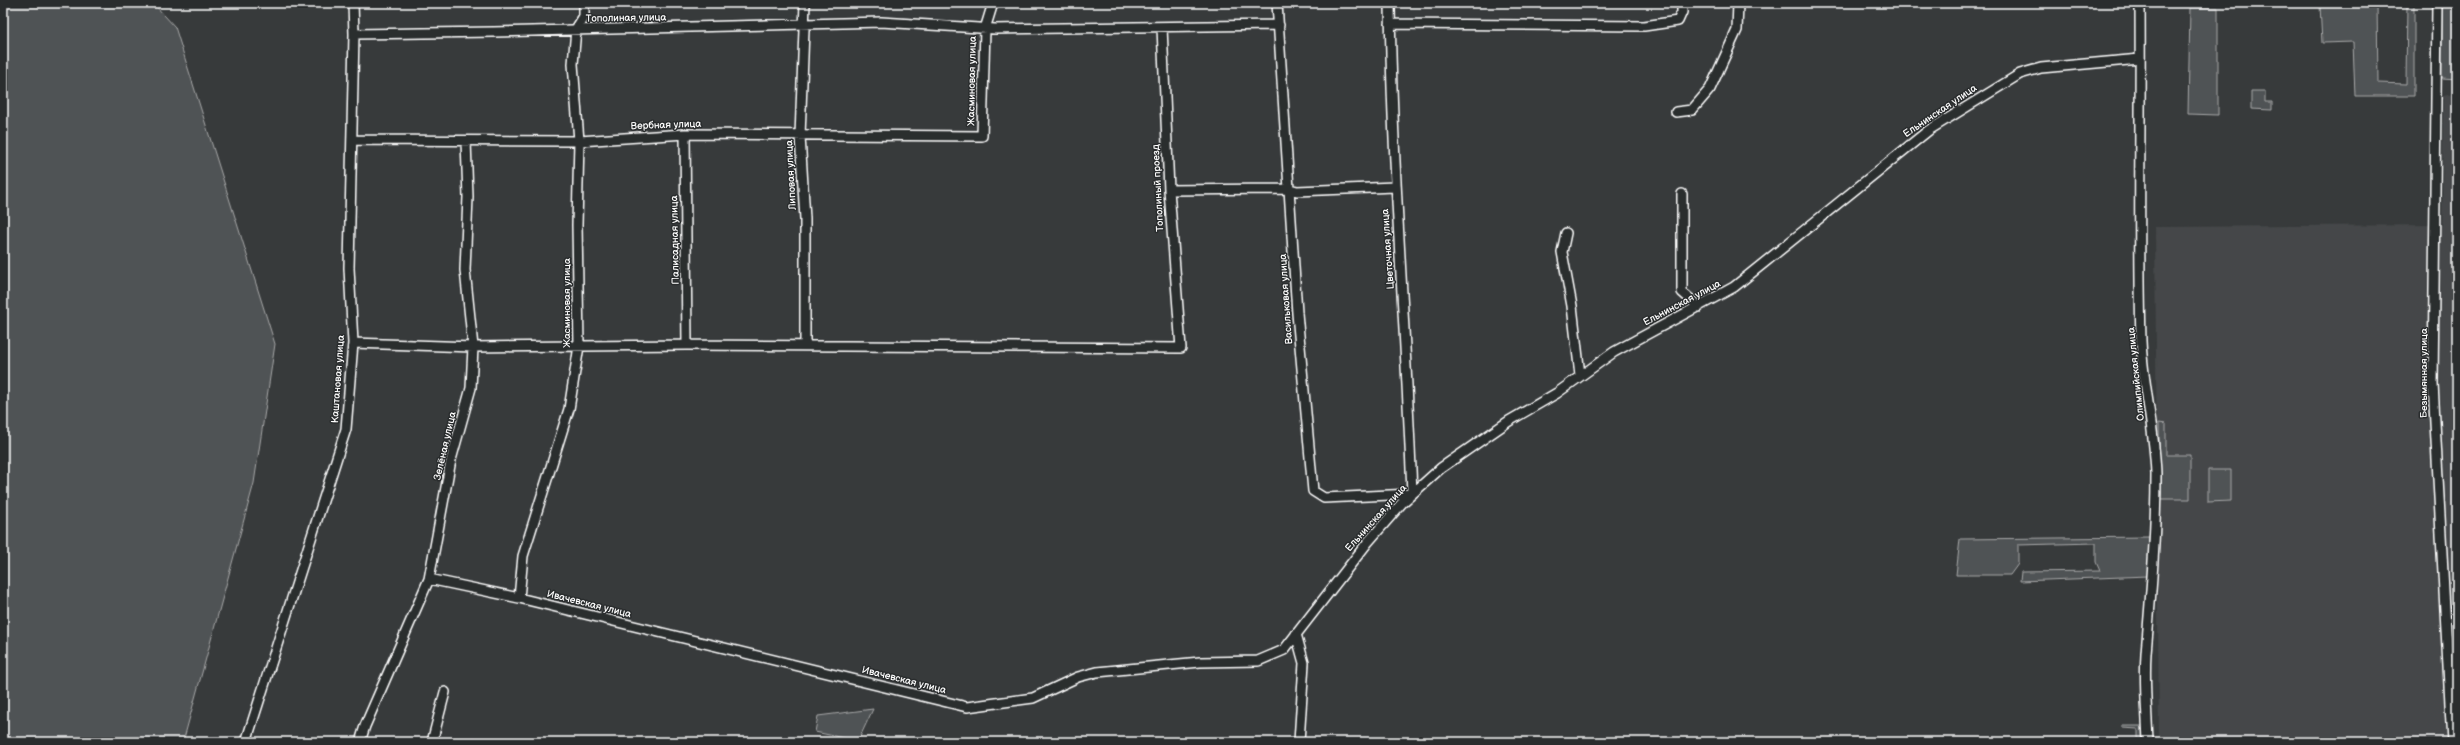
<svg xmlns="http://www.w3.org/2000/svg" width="2460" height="745" font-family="'Balsamiq Sans',sans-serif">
  <rect width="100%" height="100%" fill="#373a3b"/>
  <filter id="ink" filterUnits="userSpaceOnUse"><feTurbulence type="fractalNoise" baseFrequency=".025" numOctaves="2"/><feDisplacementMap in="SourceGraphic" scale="8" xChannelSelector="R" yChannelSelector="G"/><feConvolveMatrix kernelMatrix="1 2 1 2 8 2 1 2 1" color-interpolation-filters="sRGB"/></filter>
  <g filter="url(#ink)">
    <!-- built -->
    <path fill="#444748" d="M2457,93v649h-298l-4,-515 287,-2 1,-129z"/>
    <!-- green -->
    <path fill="#505354" stroke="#a8a9aa" d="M3,3h150l22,24 100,317 -21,139 -71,259h-180z
      M2266,3h111l1,80 28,1 1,-81h7v93h-59l-2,-54 -31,1 -2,-38z
      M2442,3h15v76l-15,-1z
      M2190,8h28v107l-30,-1z
      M2251,91h14v11h7v8l-21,-1z
      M2159,423l7,1v31h24v44h-30z
      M2208,470h23v31l-23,1z
      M2149,537l-1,39 -128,5 1,-9 79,-1 -4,-9v-19l-78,2v19l-8,11h-54l4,-36z
      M873,709l-15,32 -43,-9 3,-16z
      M2122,726h21v16h-5v-13l-16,-1z"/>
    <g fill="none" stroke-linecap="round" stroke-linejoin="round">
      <defs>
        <path id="minor" d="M1277,3l20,310 16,178 11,7 88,-4c-6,-164 -20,-327 -22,-491
          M2140,3c1,113 -2,226 1,338 2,45 14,89 15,134 0,59 -5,118 -10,178 -2,29 1,60 2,89
          M2437,3l-4,381 19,358
          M1390,24l254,2 34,-5 4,-9v-9
          M354,34l140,-2 387,-10 114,7 284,-4
          M1676,112l16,-2 18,-21 27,-59 1,-27
          M685,134l2,211
          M352,140l227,1 106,-7 297,2 3,-107 8,-26
          M1169,190l121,-1 7,2 98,-4
          M1682,194v98l17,15
          M1566,233l-4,19 10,54 8,69
          M353,343l120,4 214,-2 494,3 -12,-158 -7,-163
          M805,346v-127l-5,-83 5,-133
          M429,579l90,19 448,109 66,-9 45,-21 19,-5 103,-10 58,-1 26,-11 84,-108 34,-39 39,-35 68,-47 48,-28 57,-41 120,-65 195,-157 91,-56 21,-6 99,-9
          M519,598l4,-42 46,-147 10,-63 -2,-121 2,-84 -6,-77 3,-35 8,-13v-13
          M1296,634l8,29 -5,79
          M246,742l100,-313 7,-86 -4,-75 5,-234 -1,-31
          M360,742l5,-16 64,-147 22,-119 20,-72 2,-41 -8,-77 3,-73 -2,-56
          M432,742l13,-50"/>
      </defs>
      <!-- minor casing -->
      <use href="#minor" stroke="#fff" stroke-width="12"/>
      <!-- minor -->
      <use href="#minor" stroke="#2a2d2e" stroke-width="9"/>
    </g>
  </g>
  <g text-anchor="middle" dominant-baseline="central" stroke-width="3" stroke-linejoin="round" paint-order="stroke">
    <!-- street labels -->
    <g font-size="10" fill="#fff" stroke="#2a2d2e">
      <text transform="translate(626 18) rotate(-1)">Тополиная улица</text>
      <text transform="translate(972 81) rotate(-89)">Жасминовая улица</text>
      <text transform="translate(1940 111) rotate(-34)">Ельнинская улица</text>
      <text transform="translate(666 125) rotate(-2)">Вербная улица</text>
      <text transform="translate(791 175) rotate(-93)">Липовая улица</text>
      <text transform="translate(1158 188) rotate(-93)">Тополиный проезд</text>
      <text transform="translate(675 240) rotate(-91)">Палисадная улица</text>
      <text transform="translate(1388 249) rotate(-94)">Цветочная улица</text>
      <text transform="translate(1286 299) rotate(-94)">Васильковая улица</text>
      <text transform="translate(567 303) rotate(-90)">Жасминовая улица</text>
      <text transform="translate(1682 303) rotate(-28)">Ельнинская улица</text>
      <text transform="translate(2424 373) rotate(-90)">Безымянная улица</text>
      <text transform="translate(2136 374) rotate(-96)">Олимпийская улица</text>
      <text transform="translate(338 379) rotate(-86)">Каштановая улица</text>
      <text transform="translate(445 446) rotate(-77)">Зелёная улица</text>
      <text transform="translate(1376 518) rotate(-48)">Ельнинская улица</text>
      <text transform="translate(589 604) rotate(14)">Ивачевская улица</text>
      <text transform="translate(904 680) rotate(14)">Ивачевская улица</text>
    </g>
  </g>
  <!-- margin -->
  <rect width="2460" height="745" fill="none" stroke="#2a2d2e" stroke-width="16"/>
  <rect x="8" y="8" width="2444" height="729" fill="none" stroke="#fff" stroke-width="1.5" filter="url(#ink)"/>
</svg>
